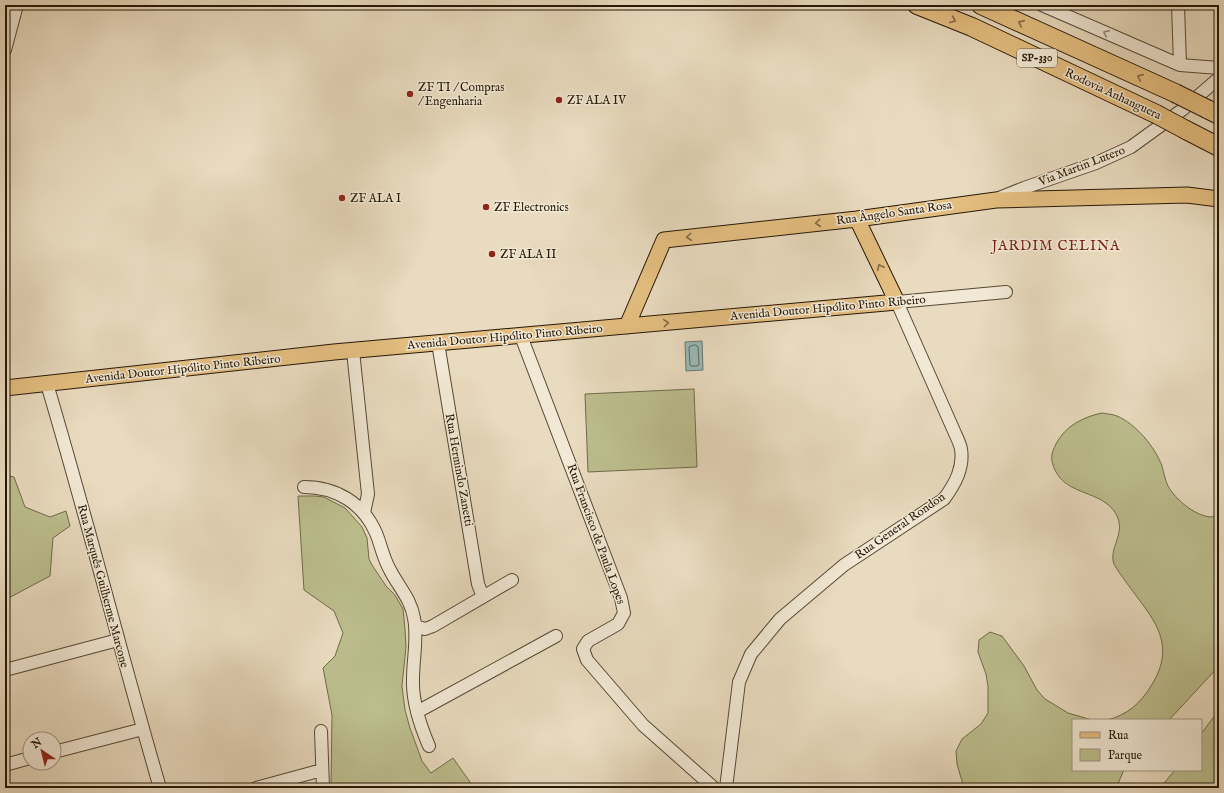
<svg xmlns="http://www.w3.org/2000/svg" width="1224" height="793" font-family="'IM FELL English',serif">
  <rect width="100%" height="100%" fill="#e9dbbf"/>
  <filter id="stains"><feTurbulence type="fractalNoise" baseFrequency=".005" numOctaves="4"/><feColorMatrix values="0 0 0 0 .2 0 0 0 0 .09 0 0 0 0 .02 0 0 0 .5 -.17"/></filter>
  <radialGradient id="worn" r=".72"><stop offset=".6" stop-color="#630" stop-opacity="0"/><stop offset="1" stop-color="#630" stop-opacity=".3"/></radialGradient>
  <!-- green -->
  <path fill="#bcbe8e" stroke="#706b4a" d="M694,389l3,78 -109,5 -3,-78z
    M1102,413c5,1 10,1 15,3 19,8 38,31 45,50 2,7 3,14 6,20 8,14 26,29 42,31 3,0 6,-1 9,-1v150l-50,54h-62c20,-5 33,-16 44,-34 28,-44 0,-69 -25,-104 -4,-6 -9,-12 -12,-18 -6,-16 13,-31 2,-50 -14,-24 -49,-18 -61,-44 -5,-11 -4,-16 1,-26 9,-18 27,-27 46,-31z
    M5,475l9,2 11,30 25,10 16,-6 4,15 -17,12 -3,38 -45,24z
    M298,496h17l9,1 21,11 17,19 5,11 2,21 3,6 14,21 9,9 8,14 2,20 1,18 -4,39 3,24 5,18 12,33 9,12 22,-15 17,24 2,6h-141l1,-73 -9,-47 12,-12 8,-23 -9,-22 -30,-21z
    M990,632l12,4 22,30 13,24 8,9 23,14 24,7h-19v50h51l-8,18h-152l-7,-24 -1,-13 6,-12 19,-15 7,-11v-27l-2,-12 -8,-22 1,-12z
    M1219,710v78h-59l15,-18h26v-36z"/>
  <!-- water -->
  <path fill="#99bab8" stroke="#6b7971" d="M702,341l1,29 -17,1 -1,-29z"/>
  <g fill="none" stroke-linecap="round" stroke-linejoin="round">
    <!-- shore -->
    <path stroke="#5f695f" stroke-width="1" d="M696,345l2,2 1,18 -2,1h-6l-1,-1 -1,-18 2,-1z"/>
    <defs>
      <path id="minor" d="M1042,5l138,60 39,3
        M1178,5l2,60
        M5,50l12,-45
        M999,198l25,-10 72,-25 35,-16 51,-37 37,-32
        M521,336l100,262 3,15 -6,11 -30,17 -5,8 4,11 56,65 71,63
        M438,343l40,241 5,13
        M353,351l15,143 -4,19
        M47,384c40,134 74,270 113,404
        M304,487c32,0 59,16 72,46 5,12 7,25 14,37 8,16 21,29 24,48 4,19 -1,41 -1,61 -1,23 7,46 16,67
        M415,626l10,3 8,-3 79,-46
        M5,670l113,-30
        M417,712l139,-76
        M321,731l2,57
        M54,752l89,-23
        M5,765l25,-7
        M256,788l66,-18
        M726,788l13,-106 12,-28 29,-35 64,-54 100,-66c11,-15 20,-31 17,-50 -1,-6 -5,-13 -7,-18l-57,-129 109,-10"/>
      <path id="major" d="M627,326l37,-86 193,-21 139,-19 191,-5 32,4
        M5,388l329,-36 563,-50 -40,-83"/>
      <path id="highway" d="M917,5l55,22 184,87
        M981,5l194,88
        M1207,109l12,6
        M1186,130l33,17"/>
    </defs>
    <!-- minor casing -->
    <use href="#minor" stroke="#564934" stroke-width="14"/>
    <!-- major casing -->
    <use href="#major" stroke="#251806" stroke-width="17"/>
    <!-- highway casing -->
    <use href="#highway" stroke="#251806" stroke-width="20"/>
    <!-- minor -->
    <use href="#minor" stroke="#f1e8d5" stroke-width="12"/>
    <!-- major -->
    <use href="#major" stroke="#e4be80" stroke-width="15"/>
    <!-- highway -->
    <use href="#highway" stroke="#e4be80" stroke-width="18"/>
    <defs>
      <path id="highway-bridge" d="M1175,93l32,16
        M1156,114l30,16"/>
    </defs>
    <!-- highway-bridge casing -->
    <use href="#highway-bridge" stroke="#251806" stroke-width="20" stroke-linecap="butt"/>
    <!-- highway-bridge -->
    <use href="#highway-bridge" stroke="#e4be80" stroke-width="18"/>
  </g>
  <!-- one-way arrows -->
  <defs><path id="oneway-chevron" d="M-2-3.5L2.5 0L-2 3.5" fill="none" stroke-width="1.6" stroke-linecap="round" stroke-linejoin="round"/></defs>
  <g stroke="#846b43">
    <use href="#oneway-chevron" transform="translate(953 20) rotate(22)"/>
    <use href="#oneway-chevron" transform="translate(1021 23) rotate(-156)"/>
    <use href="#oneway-chevron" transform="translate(1140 77) rotate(-156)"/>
    <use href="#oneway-chevron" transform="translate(818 223) rotate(174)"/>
    <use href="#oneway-chevron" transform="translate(689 237) rotate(174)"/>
    <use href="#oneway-chevron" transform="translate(880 267) rotate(-115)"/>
    <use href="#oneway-chevron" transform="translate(666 323) rotate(-5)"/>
  </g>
  <use stroke="#958a78" href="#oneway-chevron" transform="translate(1106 33) rotate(-156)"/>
  <!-- markers -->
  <g fill="#8f2418" stroke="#f1e8d5" stroke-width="1.5">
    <circle cx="410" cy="94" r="4"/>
    <circle cx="559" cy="100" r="4"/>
    <circle cx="342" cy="198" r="4"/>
    <circle cx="486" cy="207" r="4"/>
    <circle cx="492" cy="254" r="4"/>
  </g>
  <g text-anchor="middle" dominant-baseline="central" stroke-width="3" stroke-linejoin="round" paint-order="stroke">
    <!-- shield labels -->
    <rect fill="#f1e8d5" stroke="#625644" stroke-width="1" x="1017" y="49" width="40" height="18" rx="3"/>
    <g font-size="11" font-weight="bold" fill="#251806">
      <text x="1037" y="58">SP-330</text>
    </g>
    <!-- poi labels -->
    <g font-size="12" fill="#251806" stroke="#f1e8d5" text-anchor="start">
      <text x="418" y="87">ZF TI / Compras<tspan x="418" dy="14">/ Engenharia</tspan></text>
      <text x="567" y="100">ZF ALA IV</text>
      <text x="350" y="198">ZF ALA I</text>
      <text x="494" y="207">ZF Electronics</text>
      <text x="500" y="254">ZF ALA II</text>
    </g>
    <!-- street labels -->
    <g font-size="12" fill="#251806" stroke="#f1e8d5">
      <text transform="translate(1113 94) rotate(25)">Rodovia Anhanguera</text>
      <text transform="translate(1082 166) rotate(-21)">Via Martin Lutero</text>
      <text transform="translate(894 213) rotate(-8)">Rua Ângelo Santa Rosa</text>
      <text transform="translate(828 308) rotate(-5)">Avenida Doutor Hipólito Pinto Ribeiro</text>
      <text transform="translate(505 337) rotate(-5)">Avenida Doutor Hipólito Pinto Ribeiro</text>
      <text transform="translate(183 369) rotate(-6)">Avenida Doutor Hipólito Pinto Ribeiro</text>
      <text transform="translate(459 470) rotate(80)">Rua Hermindo Zanetti</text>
      <text transform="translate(900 526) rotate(-35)">Rua General Rondon</text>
      <text transform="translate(596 534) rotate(70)">Rua Francisco de Paula Lopes</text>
      <text transform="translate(103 586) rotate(75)">Rua Marquês Guilherme Marcone</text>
    </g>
    <!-- quarter labels -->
    <g font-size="14" letter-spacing="1" fill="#7a1f14" stroke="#f1e8d5">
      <text x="1056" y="246">JARDIM CELINA</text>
    </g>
  </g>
  <!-- margin -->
  <rect width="1224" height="793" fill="none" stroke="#e9dbbf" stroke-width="20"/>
  <rect x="6" y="6" width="1212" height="781" fill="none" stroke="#251806" stroke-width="2"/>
  <rect x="10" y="10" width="1204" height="773" fill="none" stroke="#251806"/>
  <!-- legend -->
  <rect x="1072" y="719" width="130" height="52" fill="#f1e8d5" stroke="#9f9582"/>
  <rect x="1080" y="732" width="20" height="6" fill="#e4be80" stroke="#9f9582"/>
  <text x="1108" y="739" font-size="12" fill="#251806">Rua</text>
  <rect x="1080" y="749" width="20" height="12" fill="#bcbe8e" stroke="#9f9582"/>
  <text x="1108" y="759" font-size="12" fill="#251806">Parque</text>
  <!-- north arrow -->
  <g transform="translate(42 751) rotate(325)"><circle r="19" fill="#f1e8d5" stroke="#9f9582"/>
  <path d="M0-3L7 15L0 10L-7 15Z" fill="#8f2418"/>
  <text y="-6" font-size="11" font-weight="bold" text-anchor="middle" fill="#251806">N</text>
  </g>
  <rect width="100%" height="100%" filter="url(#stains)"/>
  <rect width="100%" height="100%" fill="url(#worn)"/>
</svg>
